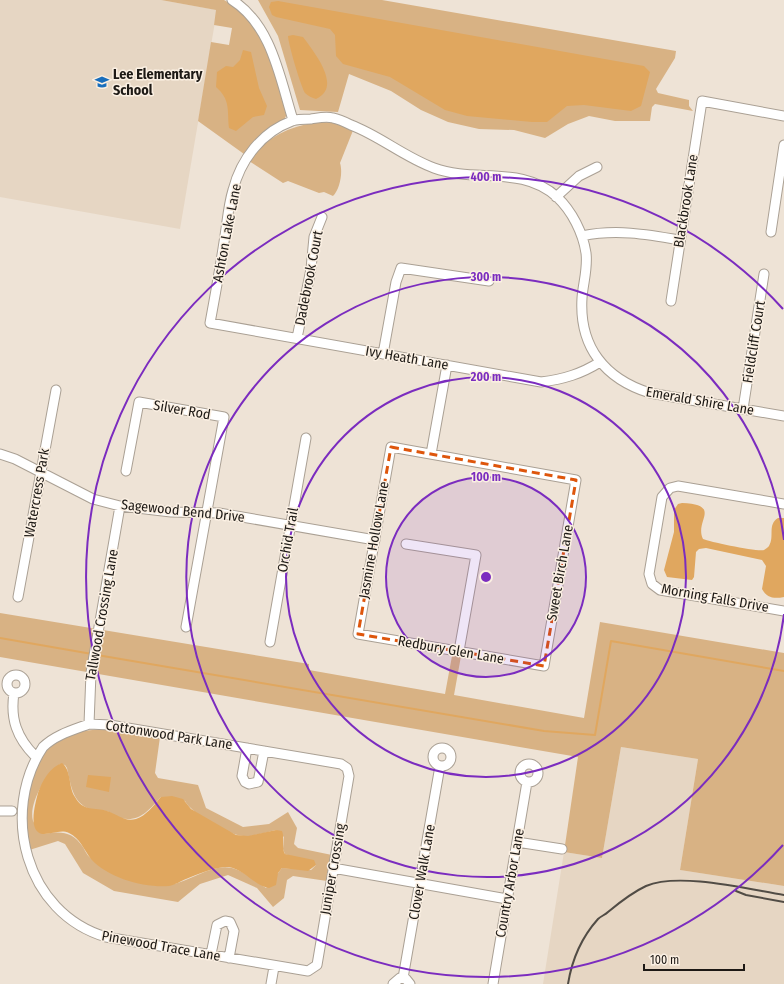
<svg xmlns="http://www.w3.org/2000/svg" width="784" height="984" font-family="'Fira Sans Condensed',sans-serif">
  <rect width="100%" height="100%" fill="#eee3d6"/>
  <!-- built -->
  <path fill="#e6d6c3" d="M0,0h161l56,10 -37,219 -180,-32z
    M621,747l77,12 -18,111 104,16v98h-241l21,-132 38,6z"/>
  <!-- green -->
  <path fill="#d8b284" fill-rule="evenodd" d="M161,0h63c42,22 49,73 63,114l-4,8 -14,7 -14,11 -11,14 -46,-33 13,-79 18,3 3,-17 -18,-3 2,-15z
    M258,0h124l294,51 -1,7 -19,31 2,4 31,7v6l4,5 -38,-7 -3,3 -2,14h-35l-26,-5 -21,8 -23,14 -31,-8 -35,-1 -31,-7 -27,-12 -30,-19 -42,-17 -11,38 -38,-2 -22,-74z
    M321,122l18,1 15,5 -14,35c3,9 0,26 -7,33l-9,-4 -5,1 -31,-12 -5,2 -34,-22c19,-25 42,-36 72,-39z
    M0,613l309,51v6l136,24 7,-38h9l-7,39 130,23 16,-96 184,31v233l-104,-16 18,-111 -77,-12 -19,111 -38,-6 14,-95 -578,-100z
    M102,729h15l43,8 -5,36 3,5 40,7 8,23 37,19 26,-3 19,-12 9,16 -3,16 4,4 34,7 -5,26 -34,-5 -6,4 -3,18 -11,9 -16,-19 -29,-13 -28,9 -22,18 -64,-11 -31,-18 -18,-29 -7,-3 -35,11 -5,-29 1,-24 26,-47 9,-8 13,-7 16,-6zM60,764l5,1 2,3c4,18 6,37 26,42 4,1 9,0 13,1 5,1 9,5 14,7 19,5 29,-8 41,-21l24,4c6,12 44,34 58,35 10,1 23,-4 33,-6l8,7 -1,12 2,5 31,11 -5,5 -29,-2 -16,20c-11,-7 -22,-17 -34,-20 -24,-6 -54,24 -79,17 -9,-2 -55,-21 -61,-26 -4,-2 -7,-8 -9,-12 -11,-16 -22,-16 -40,-13 -3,-4 -8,-9 -10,-13 -5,-18 14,-48 27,-57z"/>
  <!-- water -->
  <path fill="#e0a75f" d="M278,1l366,65 6,6 -9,34 -10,5 -47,-6 -17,1 -20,16h-15l-65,-6 -22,-6 -55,-33 -47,-13 -7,-8 -1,-21 -5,-6 -54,-12 -4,-2 -3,-8 2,-5z
    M293,35l10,2c11,15 40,50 13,62 -4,-1 -8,-3 -11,-6 -4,-6 -17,-50 -17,-57z
    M243,50l8,2 8,36 8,18 -3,9 -11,2 -17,14 -7,-3c-2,-17 2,-28 -13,-41l1,-15 9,-6 7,1 7,-7z
    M682,503c41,2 12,18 21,36 7,3 55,13 61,11 2,-1 4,-3 5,-4 6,-10 -2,-21 9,-28h6v79c-10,2 -17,1 -22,-8l4,-23 -4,-6 -56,-12 -7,1 -3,3 -2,25 -2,3 -25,-3 -3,-7 10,-38v-22l4,-6z
    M62,763c10,8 6,24 13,34 8,15 20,10 32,14 10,3 17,11 29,8 10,-3 18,-14 25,-22l11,-1 11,3 8,10 45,26 12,1 28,-6 6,1c3,8 -1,16 3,23l29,6 2,5 -8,6 -26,-3 -4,5 -2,12 -7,3c-14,-2 -24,-18 -40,-21 -11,-1 -32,7 -43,12 -5,2 -11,6 -17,7 -25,2 -61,-8 -78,-27 -7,-9 -11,-21 -22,-26 -9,-4 -18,2 -27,1 -15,-3 -6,-33 -4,-41 4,-12 12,-26 24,-30z
    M88,775l23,2 -2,15 -23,-5z"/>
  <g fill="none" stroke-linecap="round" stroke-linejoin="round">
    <!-- stream -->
    <path stroke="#e0a75f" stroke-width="2" d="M0,638l92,16
      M97,655l447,76 51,4 16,-94 173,30"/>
    <defs>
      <path id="minor" d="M232,0c40,25 48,79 61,120
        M556,197l23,-21 18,-9
        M771,232l13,-87
        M582,236c33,-7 64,-2 97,4
        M671,301l31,-200 82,15
        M297,338l14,-69 3,-32 8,-20
        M383,354l13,-72 5,-14 88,13
        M600,362c-19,12 -36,17 -59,20l-331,-59c5,-27 10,-54 14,-81 3,-17 4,-36 9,-52 8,-31 29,-58 59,-69 5,-2 13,-2 19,-2 7,-1 15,-3 22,-1 6,1 12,4 18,7 29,11 53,32 83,43 41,15 88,-3 123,29 15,14 26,36 29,56 2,16 -3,30 -4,45 -3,49 23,81 68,95l134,23
        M743,409l21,-135
        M391,447l185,33 -32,186 -186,-32z
        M0,454l15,5 78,40 27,7 51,6 48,1 156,27
        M431,454l16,-89
        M126,471l13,-69 85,15 -38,210
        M784,504l-106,-18 -8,2 -8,9 -13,77 3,10 8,6 124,21
        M406,544l70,11 -17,96
        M18,597l38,-207
        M270,642l36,-204
        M7 684a9 9 0 1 1 18 0a9 9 0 1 1-18 0Z
        M14,693c-4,26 3,45 21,63
        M89,724l21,1 231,39 6,4 2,8 -32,189 -9,6 -202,-34c-81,-24 -106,-125 -63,-190 12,-12 30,-17 46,-23z
        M89,724l2,-51 29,-167
        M433 757a9 9 0 1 1 18 0a9 9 0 1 1-18 0Z
        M247,748l-5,28 3,6 4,2 9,-2 6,-31
        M520 773a9 9 0 1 1 18 0a9 9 0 1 1-18 0Z
        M0,811h12
        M517,842l45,7
        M333,868l174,31
        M211,954l6,-29 8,-4 5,1 4,9 -5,27
        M403,978l37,-212
        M271,984l3,-17
        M393,984l7,-6 6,1 4,5
        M493,984l34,-202"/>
    </defs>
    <!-- minor casing -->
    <use href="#minor" stroke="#aaa094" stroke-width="11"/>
    <!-- minor -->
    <use href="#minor" stroke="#fff" stroke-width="9"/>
    <!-- rail -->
    <path stroke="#514c45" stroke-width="2" d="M736,891l10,4 38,7
      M568,984c4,-25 13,-46 30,-65 3,-3 7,-4 10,-7 12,-10 23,-19 38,-26 33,-14 101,3 138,9"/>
  </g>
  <!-- marked area -->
  <path fill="none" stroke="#de560c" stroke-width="3" stroke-dasharray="8 5" stroke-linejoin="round" d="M391,447l185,33 -32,186 -186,-32z"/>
  <!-- distance rings -->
  <circle cx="486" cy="577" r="100" fill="#7b2cbf" fill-opacity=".12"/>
  <g fill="none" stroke="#7b2cbf" stroke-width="2">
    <circle cx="486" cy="577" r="100"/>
    <circle cx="486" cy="577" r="200"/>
    <path d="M784 614A300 300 0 1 1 784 540"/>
    <path d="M783 845A400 400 0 1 1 783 309"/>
  </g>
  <!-- icons -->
  <defs>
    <symbol id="school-bare" viewBox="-9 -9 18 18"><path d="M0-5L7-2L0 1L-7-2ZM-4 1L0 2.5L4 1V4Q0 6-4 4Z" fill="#196ebc" stroke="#fbf0e3" stroke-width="2.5" paint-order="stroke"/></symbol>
  </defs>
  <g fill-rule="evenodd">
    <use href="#school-bare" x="92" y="72" width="20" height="20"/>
  </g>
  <g text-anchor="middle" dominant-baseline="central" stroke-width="3" stroke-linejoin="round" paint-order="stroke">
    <!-- poi labels -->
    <g font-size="14" font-weight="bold" fill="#1d1915" stroke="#fbf0e3" text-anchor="start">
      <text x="113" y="74">Lee Elementary<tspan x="113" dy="16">School</tspan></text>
    </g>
    <!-- street labels -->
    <g font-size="14" fill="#1d1915" stroke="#fbf0e3">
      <text transform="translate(686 201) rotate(-81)">Blackbrook Lane</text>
      <text transform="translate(227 233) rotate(-79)">Ashton Lake Lane</text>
      <text transform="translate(309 278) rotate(-79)">Dadebrook Court</text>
      <text transform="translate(754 342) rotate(-81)">Fieldcliff Court</text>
      <text transform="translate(407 358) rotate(10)">Ivy Heath Lane</text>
      <text transform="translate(700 401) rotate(10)">Emerald Shire Lane</text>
      <text transform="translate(182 410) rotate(10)">Silver Rod</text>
      <text transform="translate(37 493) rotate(-80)">Watercress Park</text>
      <text transform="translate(183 511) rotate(6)">Sagewood Bend Drive</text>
      <text transform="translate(288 540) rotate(-80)">Orchid Trail</text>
      <text transform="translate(374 540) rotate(-80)">Jasmine Hollow Lane</text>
      <text transform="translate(560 573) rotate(-80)">Sweet Birch Lane</text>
      <text transform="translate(715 598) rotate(10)">Morning Falls Drive</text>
      <text transform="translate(102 615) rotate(-80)">Tallwood Crossing Lane</text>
      <text transform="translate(451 650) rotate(10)">Redbury Glen Lane</text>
      <text transform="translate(169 735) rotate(9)">Cottonwood Park Lane</text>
      <text transform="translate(333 869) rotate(-80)">Juniper Crossing</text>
      <text transform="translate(422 872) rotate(-80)">Clover Walk Lane</text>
      <text transform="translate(510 883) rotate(-80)">Country Arbor Lane</text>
      <text transform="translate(161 946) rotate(10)">Pinewood Trace Lane</text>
    </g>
  </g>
  <circle cx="486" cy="577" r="6" fill="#7b2cbf" stroke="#fbf0e3" stroke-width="2"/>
  <g font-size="12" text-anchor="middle" font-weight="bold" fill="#7b2cbf" stroke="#fbf0e3" stroke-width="3" stroke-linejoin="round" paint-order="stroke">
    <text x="486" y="181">400 m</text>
    <text x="486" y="281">300 m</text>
    <text x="486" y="381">200 m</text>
    <text x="486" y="481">100 m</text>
  </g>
  <!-- scale -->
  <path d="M644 964v6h100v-6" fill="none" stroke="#1d1915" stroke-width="2"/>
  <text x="650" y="964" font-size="12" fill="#1d1915" stroke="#fbf0e3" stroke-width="3" paint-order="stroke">100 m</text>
</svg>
